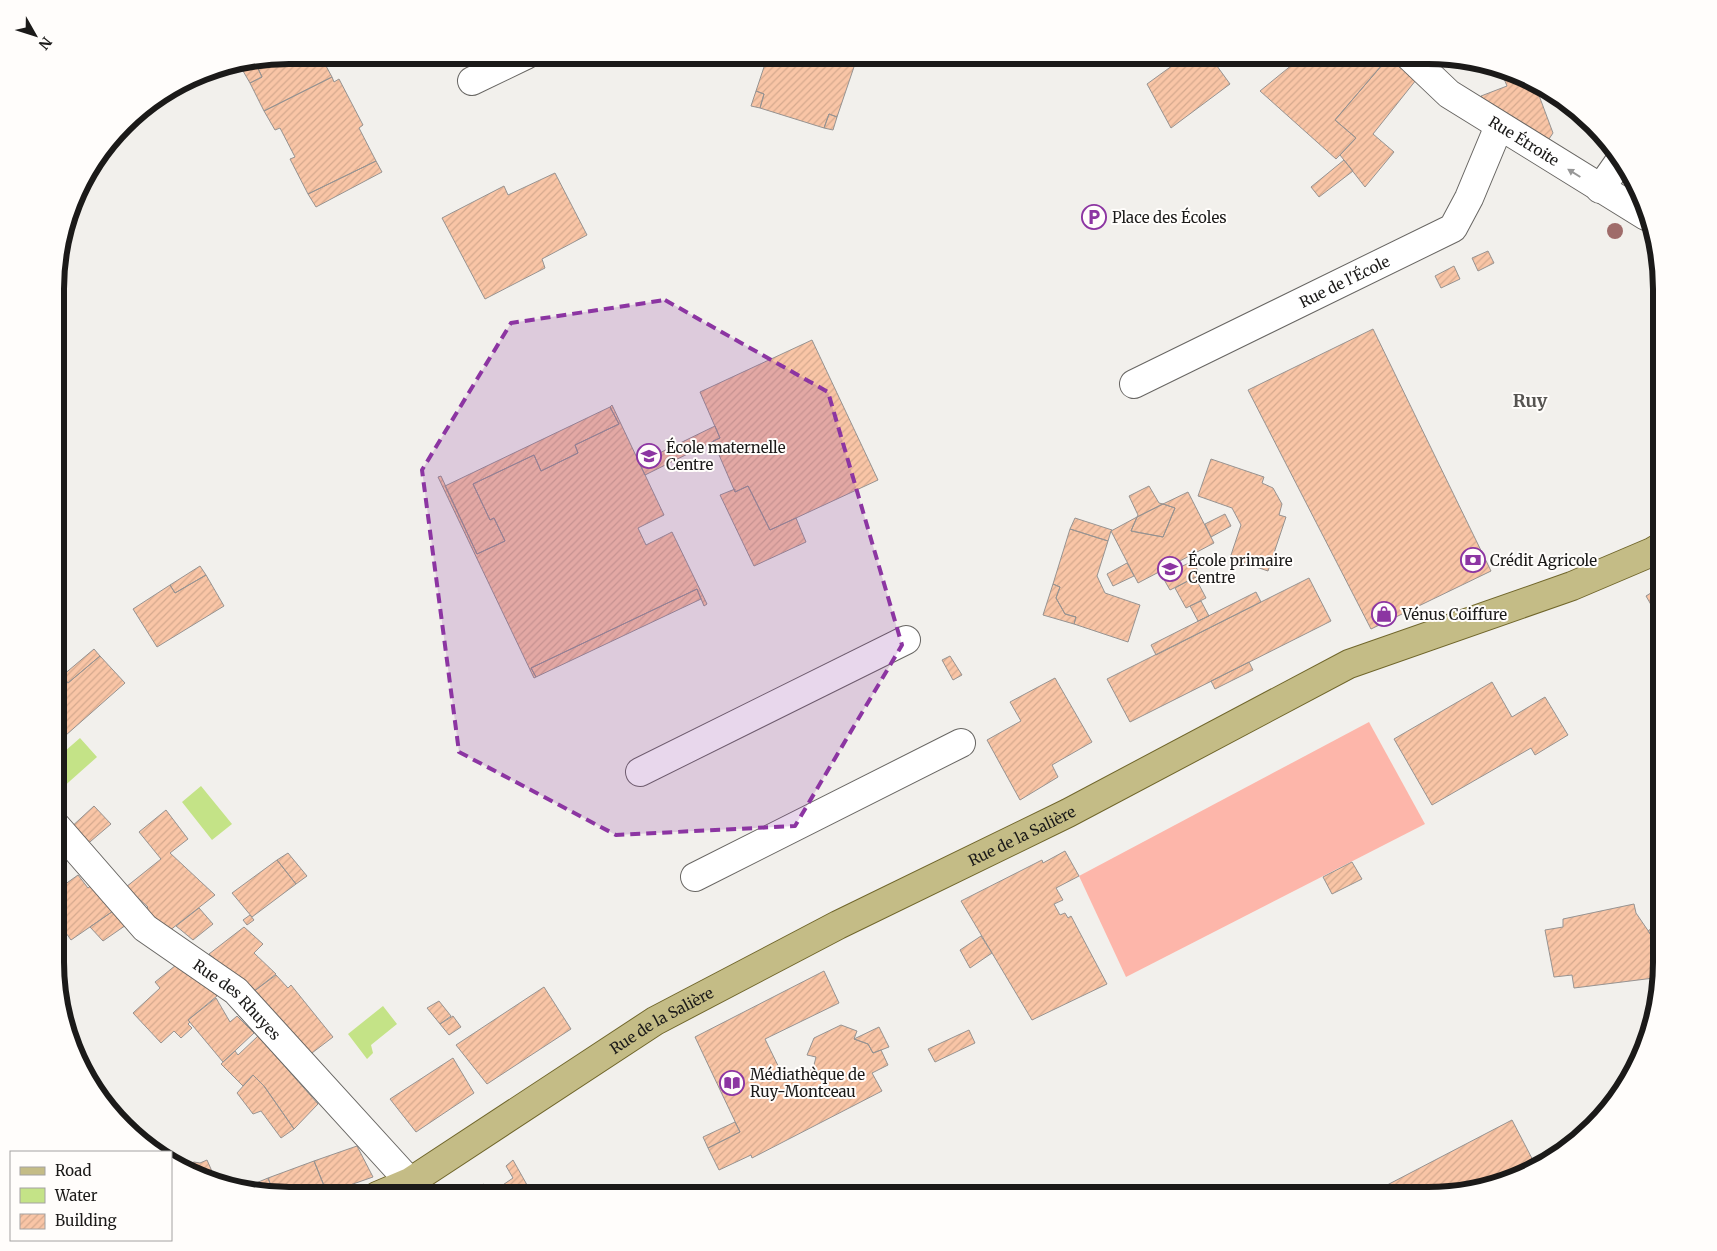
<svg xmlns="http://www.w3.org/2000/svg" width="1717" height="1251" font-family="Merriweather,serif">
  <defs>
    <pattern id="building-hatch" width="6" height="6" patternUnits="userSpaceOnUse" patternTransform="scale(1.25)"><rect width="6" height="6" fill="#f9c5a6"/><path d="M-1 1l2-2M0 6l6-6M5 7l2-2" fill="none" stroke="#d5a98e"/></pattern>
  </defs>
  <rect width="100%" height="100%" fill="#f2f0ec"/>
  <!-- grass -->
  <path fill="#fdb6aa" d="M1369,722l56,102 -299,153 -47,-101z"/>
  <!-- water -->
  <path fill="#c4e387" d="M80,738l17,19 -36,32 -4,-4v-27z
    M201,786l31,38 -20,16 -30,-38z
    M383,1006l14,18 -26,21 2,8 -6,6 -19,-25z"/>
  <!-- building -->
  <path fill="url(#building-hatch)" stroke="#979391" d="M288,55h32l12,22 -68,34 -14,-28 12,-6 -6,-13 9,-4z
    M768,55h90l-21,62 -8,-3 -5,14 -64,-20 4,-14 -8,-3z
    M1187,55h22l21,29 -59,44 -24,-44z
    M1304,55h81l3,3 -53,62 21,18 -20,21 -76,-68z
    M1432,55h12l3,1 -7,6z
    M1388,58l28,22 -43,54 21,18 -29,35 -25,-32 16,-17 -21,-18z
    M256,64l6,13 -12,6 -7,-12z
    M1500,69l18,4 16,9 19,51 -4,6 -54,-29 -14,-14 26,-10z
    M332,77l2,5 5,-3 24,46 -4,3 17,33 -68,33 -18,-35 5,-2 -15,-29 -5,2 -11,-19z
    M1534,82l10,6 -7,2z
    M756,91l8,3 -4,14 -9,-2z
    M829,114l8,3 -4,13 -9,-2z
    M1587,123l8,10 -8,-2z
    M1344,160l9,11 -34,26 -8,-10z
    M376,161l6,11 -66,35 -8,-13z
    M555,173l32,62 -45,24 3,9 -60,31 -43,-81 62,-32 4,9z
    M1488,251l6,12 -16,8 -6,-13z
    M1454,266l6,13 -19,9 -6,-12z
    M1373,329l118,242 -120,58 -123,-239z
    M812,340l66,140 -108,50 -22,-44 -13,6 -22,-51 7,-3 -20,-46z
    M612,405l52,110 -26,13 8,17 26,-13 35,72 -3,2 -7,-17 -166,79 5,9 -2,1 -96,-201 3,-1 36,78 28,-13 -11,-23 -4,2 -17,-36 61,-29 7,16 37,-18 -3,-8 44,-21 -9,-17z
    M610,407l9,17 -44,21 3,8 -37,18 -7,-16 -61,29 17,36 4,-2 11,23 -28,13 -32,-68z
    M715,426l5,12 -75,37 -6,-12z
    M1211,459l53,18 -2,6 11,5 9,16 -3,11 7,2 -18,54 -38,-13 11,-33 -9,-17 -34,-12z
    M748,486l22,44 26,-12 10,24 -52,24 -34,-71 15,-6v3z
    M1149,486l10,17 4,1 -26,13 1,-2 -9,-19z
    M1188,492l26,51 -76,40 -27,-52 26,-14 -6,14 32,6 12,-29 -12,-4z
    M1163,504l12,4 -12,29 -32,-6 6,-14z
    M1225,514l6,12 -20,11 -6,-13z
    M1075,518l37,12 -1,1 -3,10 -38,-12z
    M1070,529l38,12 -11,35 8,17 35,12 -12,37 -54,-18 2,-7 -11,-3 -9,-16 4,-11 -7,-3z
    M1193,561l7,14 -30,15 -8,-14z
    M1127,563l7,13 -21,10 -6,-12z
    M200,566l6,9 -31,18 -5,-8z
    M206,575l18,31 -67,41 -24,-38 37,-24 5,8z
    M1195,577l11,21 -20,10 -11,-20z
    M1309,578l22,43 -201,101 -23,-43z
    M1053,584l7,3 -4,11 9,16 11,3 -2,7 -31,-9z
    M1662,586v38l-16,-28z
    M697,589l4,10 -165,78 -5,-9z
    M1256,592l5,10 -105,53 -5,-10z
    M1201,601l8,15 -11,5 -8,-15z
    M94,649l6,7 -32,27 -6,-7z
    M100,656l25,27 -68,60v-63l5,-4 6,7z
    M950,656l12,19 -9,5 -11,-20z
    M1249,662l4,8 -38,19 -4,-8z
    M1055,678l37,64 -40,23 6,12 -38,23 -33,-60 34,-19 -11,-19z
    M1492,682l20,35 33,-20 23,38 -33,20 -4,-7 -99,57 -38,-66z
    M94,806l17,18 -27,23 -16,-17z
    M166,810l22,29 -18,14 45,42 -46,36 -24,-21 3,-3 -22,-20 35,-28 -22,-27z
    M1065,851l14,25 -23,12 7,12 -9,4 6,11 5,-2 3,5 3,-2 36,68 -75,36 -71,-119 81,-41 1,3z
    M288,853l19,23 -11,8 -19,-24z
    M277,860l19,24 -44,33 -20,-24z
    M1352,862l10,17 -30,15 -9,-17z
    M78,875l10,13 5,-4 23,25 -45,31 -10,-14 -4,2v-38z
    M1634,904l2,9 26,38v25l-8,2 -80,10 -2,-13 -18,2 -9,-47 18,-3v-8z
    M199,908l14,16 -20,16 -17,-14z
    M116,909l13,14 -26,18 -13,-14z
    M250,915l4,5 -7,5 -4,-5z
    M1657,924l5,6v7l-7,4 -7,-10z
    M244,927l19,17 -9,9 22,21 -23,18 -44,-38z
    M981,936l11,17 -22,15 -10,-18z
    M1662,937v14l-7,-10z
    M181,961l36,35 -29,24 2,2 -2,2 4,4 -11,10 -7,-7 -13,12 -28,-30 27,-25 -5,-6z
    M824,971l15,32 -74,36 21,43 27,-13 3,-12 -9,-2 7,-17 27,-13 16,6 -3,8 14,5 5,9 8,-3 7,15 -16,8 10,18 -130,67 -1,-3 -32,15 -11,-22 32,-16 -45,-95z
    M276,975l12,13 3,-3 42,52 -25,19 -55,-64z
    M544,987l27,42 -84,55 -31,-39z
    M216,998l14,24 7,-6 17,17 -31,29 -35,-42z
    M439,1001l12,15 -11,8 -13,-16z
    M453,1016l8,11 -12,8 -9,-11z
    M879,1027l10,20 -16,6 -5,-9 -14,-5z
    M969,1030l6,13 -40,19 -7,-13z
    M258,1036l60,68 -24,25 -30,-43 -11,-11 -10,11 -22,-22 14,-13 3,4z
    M453,1058l21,35 -58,39 -26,-33z
    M253,1075l11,11 30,43 -13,9 -20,-27 -8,3 -16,-21z
    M1512,1120l25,48 -2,2 -6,2 -100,24h-63z
    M735,1122l5,10 -32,16 -5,-11z
    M357,1146l16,31 -46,16 -13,-32z
    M207,1160l11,25 -5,-1 -30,-17 11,-5 6,1z
    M513,1160l18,32 -6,4h-61l20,-12 7,9 22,-15 -7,-12z
    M314,1161l13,32 -6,3h-46l-7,-18z
    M268,1178l7,18 -19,-4v-9z"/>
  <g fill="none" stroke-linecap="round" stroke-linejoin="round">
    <defs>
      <g id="minor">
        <path id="s1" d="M1408,55l41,39 197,122"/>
        <path d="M472,81l54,-26"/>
        <path d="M1600,189l19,-27"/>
        <path id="s2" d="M1134,384l319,-156 16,-30 30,-72"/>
        <path d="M640,772l266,-132"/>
        <path id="s3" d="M57,827l88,101 91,63 174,191"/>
        <path d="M695,877l266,-134"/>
      </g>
      <g id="major">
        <path id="s4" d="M377,1196l33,-14 245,-161 183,-96 230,-112 281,-149 223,-78 80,-34 10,-6"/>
      </g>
    </defs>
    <!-- minor casing -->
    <use href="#minor" stroke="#686663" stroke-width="30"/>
    <!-- major casing -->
    <use href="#major" stroke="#70662b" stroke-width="30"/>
    <!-- minor -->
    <use href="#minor" stroke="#fff" stroke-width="28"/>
    <!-- major -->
    <use href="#major" stroke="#c4bc86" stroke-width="28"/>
  </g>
  <!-- trees -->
  <circle fill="#9f6c6a" cx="1615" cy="231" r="8"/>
  <!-- one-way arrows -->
  <defs><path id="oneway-solid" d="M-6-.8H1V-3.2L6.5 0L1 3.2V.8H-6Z" transform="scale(1.25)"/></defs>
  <use fill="#989898" href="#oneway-solid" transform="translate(1574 173) rotate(-148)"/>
  <!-- marked area -->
  <path fill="#8c35a2" fill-opacity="0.2" stroke="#8c35a2" stroke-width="4" stroke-dasharray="10 6" stroke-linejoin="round" d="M665,300l163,92 74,253 -107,181 -179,9 -157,-83 -37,-282 89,-147z"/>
  <!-- icons -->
  <defs>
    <symbol id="parking-ring" viewBox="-11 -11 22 22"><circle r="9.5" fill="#fffdfb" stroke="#8c35a2" stroke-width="1.5"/><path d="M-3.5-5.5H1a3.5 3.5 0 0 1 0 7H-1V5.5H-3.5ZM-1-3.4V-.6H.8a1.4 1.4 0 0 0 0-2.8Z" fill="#8c35a2"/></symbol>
    <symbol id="school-ring" viewBox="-11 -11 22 22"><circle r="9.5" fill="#fffdfb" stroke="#8c35a2" stroke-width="1.5"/><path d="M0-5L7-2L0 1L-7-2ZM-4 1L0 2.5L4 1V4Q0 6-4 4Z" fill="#8c35a2"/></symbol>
    <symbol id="bank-ring" viewBox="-11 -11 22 22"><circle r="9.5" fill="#fffdfb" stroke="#8c35a2" stroke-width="1.5"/><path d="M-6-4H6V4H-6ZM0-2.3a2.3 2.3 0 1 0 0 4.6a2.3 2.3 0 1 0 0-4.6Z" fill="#8c35a2"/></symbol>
    <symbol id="shop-ring" viewBox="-11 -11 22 22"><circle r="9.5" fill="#fffdfb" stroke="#8c35a2" stroke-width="1.5"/><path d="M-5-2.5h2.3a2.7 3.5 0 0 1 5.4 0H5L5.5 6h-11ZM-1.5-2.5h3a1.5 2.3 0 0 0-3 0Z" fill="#8c35a2"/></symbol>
    <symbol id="library-ring" viewBox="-11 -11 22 22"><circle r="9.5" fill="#fffdfb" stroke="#8c35a2" stroke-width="1.5"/><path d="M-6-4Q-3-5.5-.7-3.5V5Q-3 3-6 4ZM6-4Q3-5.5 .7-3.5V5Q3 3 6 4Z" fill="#8c35a2"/></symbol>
  </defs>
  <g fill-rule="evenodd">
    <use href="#parking-ring" x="1080" y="203" width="28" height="28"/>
    <use href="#school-ring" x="635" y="442" width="28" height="28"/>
    <use href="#bank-ring" x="1459" y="546" width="28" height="28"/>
    <use href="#school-ring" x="1156" y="555" width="28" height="28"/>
    <use href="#shop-ring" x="1370" y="600" width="28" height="28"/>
    <use href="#library-ring" x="718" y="1069" width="28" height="28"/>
  </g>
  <g text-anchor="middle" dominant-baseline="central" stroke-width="4" stroke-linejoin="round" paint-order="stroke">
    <!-- street labels -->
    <g font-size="15" fill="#1b1a19" stroke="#fffdfb">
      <text stroke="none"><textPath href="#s1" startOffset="145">Rue Étroite</textPath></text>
      <text stroke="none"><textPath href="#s2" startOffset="234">Rue de l'École</textPath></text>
      <text stroke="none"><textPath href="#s4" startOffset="740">Rue de la Salière</textPath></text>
      <text stroke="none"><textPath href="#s3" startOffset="251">Rue des Rhuyes</textPath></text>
      <text stroke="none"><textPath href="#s4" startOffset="335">Rue de la Salière</textPath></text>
    </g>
    <!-- poi labels -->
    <g font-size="15" fill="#1b1a19" stroke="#fffdfb" text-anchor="start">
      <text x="1112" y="217">Place des Écoles</text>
      <text x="666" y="447">École maternelle<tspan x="666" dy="17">Centre</tspan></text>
      <text x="1188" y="560">École primaire<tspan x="1188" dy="17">Centre</tspan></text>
      <text x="1490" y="560">Crédit Agricole</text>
      <text x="1402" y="614">Vénus Coiffure</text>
      <text x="750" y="1074">Médiathèque de<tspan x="750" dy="17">Ruy-Montceau</tspan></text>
    </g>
    <!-- quarter labels -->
    <g font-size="18" font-weight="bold" fill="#565451" stroke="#fffdfb">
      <text x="1530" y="400">Ruy</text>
    </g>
  </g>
  <!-- crop -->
  <path d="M0 0H1717V1251H0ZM289 64H1428A225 225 0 0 1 1653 289V962A225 225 0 0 1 1428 1187H289A225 225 0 0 1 64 962V289A225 225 0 0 1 289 64Z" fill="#fffdfb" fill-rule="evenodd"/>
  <path fill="none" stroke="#1b1a19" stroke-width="6" d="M289 64H1428A225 225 0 0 1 1653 289V962A225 225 0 0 1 1428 1187H289A225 225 0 0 1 64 962V289A225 225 0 0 1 289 64Z"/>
  <!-- legend -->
  <rect x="10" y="1151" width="162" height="90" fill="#fffdfb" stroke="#a4a2a1"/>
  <rect x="20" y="1167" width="25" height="8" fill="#c4bc86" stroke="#a4a2a1"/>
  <text x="55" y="1176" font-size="15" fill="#1b1a19">Road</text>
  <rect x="20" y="1188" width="25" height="15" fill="#c4e387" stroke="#a4a2a1"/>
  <text x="55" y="1201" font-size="15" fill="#1b1a19">Water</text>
  <rect x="20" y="1214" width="25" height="15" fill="url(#building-hatch)" stroke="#a4a2a1"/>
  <text x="55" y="1226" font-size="15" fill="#1b1a19">Building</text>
  <!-- north arrow -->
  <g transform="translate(35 35) rotate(129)" stroke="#fffdfb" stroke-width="4" paint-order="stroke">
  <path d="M0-4L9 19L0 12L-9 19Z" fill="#1b1a19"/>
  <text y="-8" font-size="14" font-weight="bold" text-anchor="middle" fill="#1b1a19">N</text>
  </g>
</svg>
